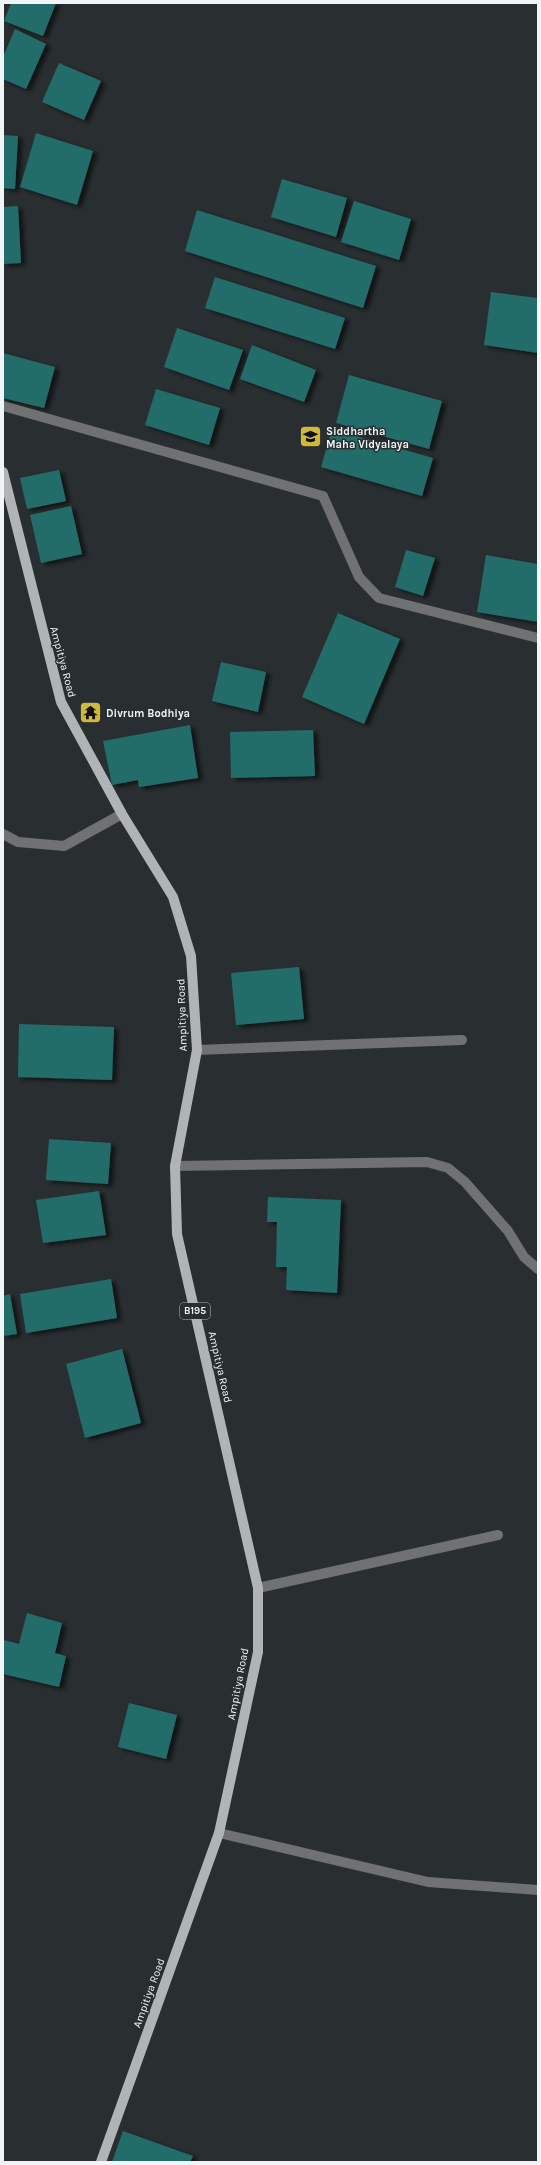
<svg xmlns="http://www.w3.org/2000/svg" width="541" height="2165" font-family="Karla,sans-serif">
  <defs>
    <filter id="shadow"><feDropShadow dx="4.5" dy="2.5" stdDeviation="2" flood-color="#0009"/></filter>
  </defs>
  <rect width="100%" height="100%" fill="#292e30"/>
  <!-- building -->
  <path fill="#216d6b" filter="url(#shadow)" d="M11,3h45l-13,33 -39,-15z
    M15,29l31,15 -20,45 -23,-10v-22z
    M59,63l42,18 -17,39 -42,-18z
    M36,133l57,18 -16,54 -57,-18z
    M3,135l15,1 -3,53 -12,-1z
    M282,179l65,19 -11,39 -65,-20z
    M354,201l57,18 -12,41 -58,-18z
    M18,206l3,57 -18,1v-57z
    M197,210l179,56 -13,42 -178,-57z
    M215,277l130,41 -10,31 -130,-41z
    M491,292l47,6v55l-54,-8z
    M177,328l66,22 -14,40 -65,-23z
    M252,345l64,25 -12,32 -64,-23z
    M3,353l52,14 -11,41 -41,-10z
    M349,375l93,26 -13,48 -93,-26z
    M156,389l64,19 -11,37 -64,-20z
    M332,429l101,29 -11,38 -101,-29z
    M59,470l7,31 -39,8 -7,-31z
    M71,506l11,48 -41,9 -11,-48z
    M406,550l29,8 -12,38 -28,-9z
    M486,555l52,9v58l-61,-10z
    M338,613l62,26 -36,85 -62,-27z
    M221,662l45,10 -8,40 -46,-11z
    M190,725l8,53 -59,9 -1,-7 -26,5 -9,-44z
    M313,730l2,46 -84,2 -1,-46z
    M299,967l5,52 -68,6 -5,-52z
    M19,1024l95,3 -2,53 -94,-3z
    M49,1139l62,4 -3,41 -62,-4z
    M99,1191l7,44 -63,8 -7,-43z
    M268,1197l73,3 -4,93 -51,-3 1,-23h-11l1,-45h-10z
    M111,1279l6,39 -91,15 -6,-39z
    M10,1294l7,40 -14,2v-40z
    M122,1349l19,74 -56,15 -19,-74z
    M27,1613l35,10 -7,30 11,3 -7,31 -56,-13 1,-34 15,4z
    M129,1703l48,12 -11,44 -48,-12z
    M123,2131l70,25 -3,6h-78z"/>
  <g fill="none" stroke-linecap="round" stroke-linejoin="round">
    <!-- street -->
    <path stroke="#6f7172" stroke-width="10" d="M3,406l320,90 36,81 20,21 159,40
      M3,834l15,8 46,4 58,-32
      M197,1050l265,-10
      M175,1166l252,-4 21,6 17,14 43,49 16,26 14,12
      M258,1588l240,-53
      M219,1833l209,49 110,8"/>
    <!-- primary -->
    <path stroke="#b0b4b7" stroke-width="10" d="M3,472l58,230 61,112 51,83 18,59 6,94 -22,116 2,68 81,354v64l-39,181 -118,329"/>
  </g>
  <!-- icons -->
  <defs>
    <symbol id="school-square" viewBox="-11 -11 22 22"><rect x="-9" y="-9" width="18" height="18" rx="4" fill="#ceb938" stroke="#292e30"/><path d="M0-5L7-2L0 1L-7-2ZM-4 1L0 2.5L4 1V4Q0 6-4 4Z" fill="#111"/></symbol>
    <symbol id="temple-square" viewBox="-11 -11 22 22"><rect x="-9" y="-9" width="18" height="18" rx="4" fill="#ceb938" stroke="#292e30"/><path d="M0-6L5-2H3V0L6.5 2.5H4V6H1.5V3h-3V6H-4V2.5H-6.5L-3 0V-2H-5Z" fill="#111"/></symbol>
  </defs>
  <g fill-rule="evenodd">
    <use href="#school-square" x="298" y="424" width="25" height="25"/>
    <use href="#temple-square" x="78" y="700" width="25" height="25"/>
  </g>
  <g text-anchor="middle" dominant-baseline="central" stroke-width="3" stroke-linejoin="round" paint-order="stroke">
    <!-- shield labels -->
    <rect fill="#292e30" stroke="#b6b9bb" stroke-width="1" x="180" y="1303" width="30" height="16" rx="3"/>
    <g font-size="10" font-weight="bold" fill="#f2f5f6">
      <text x="195" y="1311">B195</text>
    </g>
    <!-- poi labels -->
    <g font-size="11" font-weight="bold" fill="#f2f5f6" stroke="#292e30" text-anchor="start">
      <text x="326" y="431">Siddhartha<tspan x="326" dy="13">Maha Vidyalaya</tspan></text>
      <text x="106" y="713">Divrum Bodhiya</text>
    </g>
    <!-- street labels -->
    <g font-size="11" fill="#f2f5f6" stroke="#292e30">
      <text transform="translate(63 662) rotate(75)">Ampitiya Road</text>
      <text transform="translate(182 1015) rotate(-92)">Ampitiya Road</text>
      <text transform="translate(220 1367) rotate(77)">Ampitiya Road</text>
      <text transform="translate(238 1684) rotate(-79)">Ampitiya Road</text>
      <text transform="translate(149 1993) rotate(-70)">Ampitiya Road</text>
    </g>
  </g>
  <!-- border -->
  <rect width="541" height="2165" fill="none" stroke="#f2f5f6" stroke-width="8"/>
</svg>
